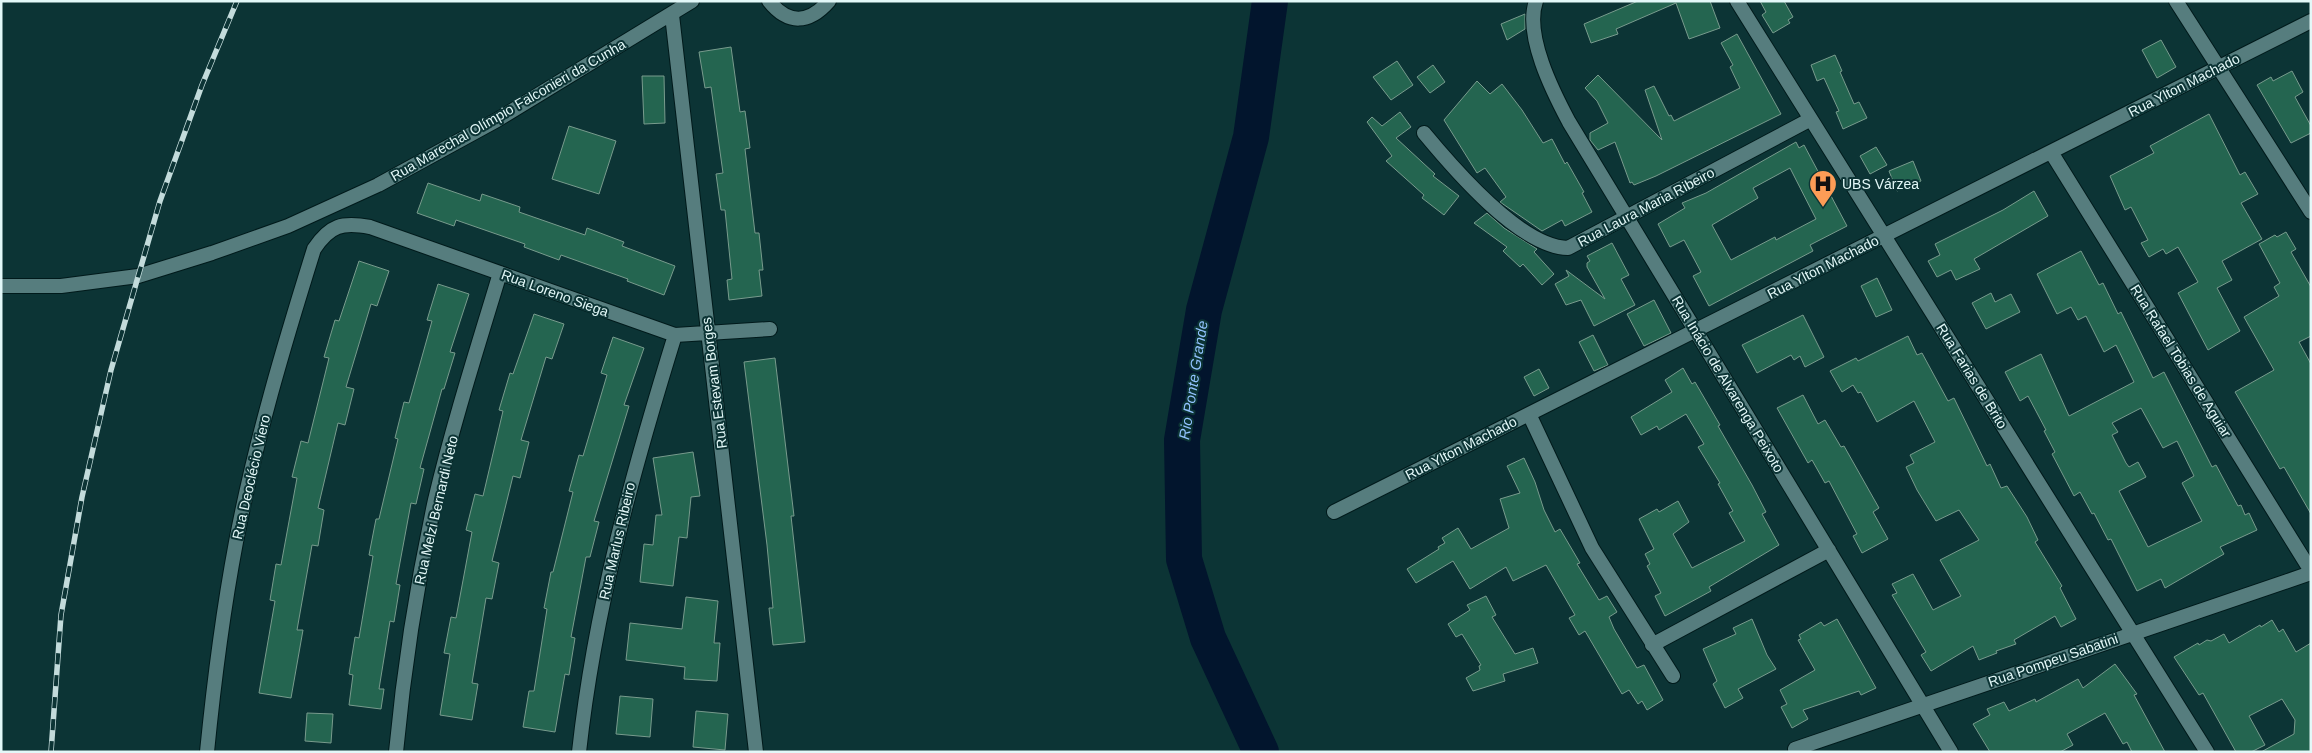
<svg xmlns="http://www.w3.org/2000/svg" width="2312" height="753" font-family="Helvetica,sans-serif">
  <rect width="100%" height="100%" fill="#0c3435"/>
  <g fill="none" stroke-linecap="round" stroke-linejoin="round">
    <!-- river -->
    <path stroke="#02152d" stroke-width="36" d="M1261,752l-53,-114 -24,-79 -2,-119 22,-130 47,-173 19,-136"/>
  </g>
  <!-- building -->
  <path fill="#246550" stroke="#789b8d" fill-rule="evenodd" d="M1638,1h72l10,27 -31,11 -13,-36 -60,26 2,5 -27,9 -7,-19z
    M1760,1h24l9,16 -5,3 2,3 -17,10 -11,-18 4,-3z
    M1525,14v15l-18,11 -6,-16z
    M1737,34l44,80 -125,62 -22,9 -2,-3 -2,1 -15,-41 -17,8 -8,-10v-7l18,-10 -11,-22 -12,-13 13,-13 64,65 -17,-50 9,-4 15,30 2,-1 3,6 66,-33 -10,-21 3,-2 -12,-22z
    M2161,40l15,27 -19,11 -15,-28z
    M731,47l9,65 5,-1 5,37 -5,1 10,84h4l4,37h-4l3,26 -33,4 -2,-20 5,-1 -7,-69h-4l-5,-36 7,-1 -12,-86 -6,1 -6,-36z
    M1835,55l7,16 -2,1 14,32 5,-2 8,16 -24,11 -7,-17 3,-1 -15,-33 -7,3 -6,-16z
    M1397,61l16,24 -22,15 -18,-23z
    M1433,65l12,17 -15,11 -13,-16z
    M2292,71l11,21 -8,5 16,29v7l-20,10 -34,-58 14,-8 2,4z
    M642,76h22l1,47 -21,1z
    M1477,81l13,13 12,-10 20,26 21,33 9,-4 13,25 2,-2 17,30 -2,1 10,19 -27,14 -3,-6 -20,11 -42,-29 6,-5 -21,-29 -8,5 -33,-53z
    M1400,112l11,15 -15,11 39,36 -2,2 26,20 -15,19 -22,-17 2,-3 -38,-34 6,-5 -25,-34 5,-5 10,9z
    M2209,114l31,61 5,-3 13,22 -17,9 21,36 -40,22 10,19 -15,8 23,43 -32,19 -30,-57 20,-11 -20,-35 -12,7 -3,-5 -14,8 -8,-14 7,-3 -17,-33 -6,3 -15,-34 44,-23 -4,-7z
    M569,126l47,15 -17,53 -47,-15z
    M1796,142l3,6 5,-3 43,81 -37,19 3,6 -104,55 -16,-30 8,-4 -17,-32 -14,7 -12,-23 27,-16 -3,-5 24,-10zM1790,168l26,51 -40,21 -1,-3 -44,23 -19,-35 46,-27 -5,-10z
    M1876,147l11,18 -17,9 -10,-18z
    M1913,161l8,20 -24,10 -8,-20z
    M428,183l52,18 2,-7 38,13 -1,5 66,23 2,-7 37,14 -2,4 53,20 -11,29 -37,-14 1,-2 -67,-24 -2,5 -35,-13 1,-3 -69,-24 -2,6 -37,-13z
    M2034,191l14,25 -74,43 6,10 -24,11 -5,-10 -14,7 -9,-16 12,-6 -5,-11 68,-34z
    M1487,213l17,15 33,21 -3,3 20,22 -12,11 -19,-21 -3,3 -17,-16 4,-4 -33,-24z
    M2286,232l10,17 -5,3 20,35v49l-12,6 12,22v150l-27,-47 -4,2 -45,-77 39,-22 -30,-53 35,-21 -5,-9 6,-4 -21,-39 16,-9 2,2z
    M1612,243l17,32 -8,4 14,26 -41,21 -13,-26 -15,5 -11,-21 14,-8 -3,-6 39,29 -18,-32v-4l3,-2 -3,-5z
    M2081,251l18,34 4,-2 15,31 3,-2 32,66 11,-6 48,95 4,-2 22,41 3,-1 4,10 4,-2 8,17 -37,17 4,7 -59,34 -4,-9 -24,12 -26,-52 -3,1 -14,-27 -2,1 -12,-22 -6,4 -22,-42 3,-2 -11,-21 2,-1 -18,-34 -8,5 -15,-29 36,-18 28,62 65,-34 -18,-37 -12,7 -18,-36 -8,4 -7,-13 -14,7 -20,-40zM2141,408l22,40 14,-7 17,35 -12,7 20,38 -54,26 -29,-56 27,-14 -8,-15 -9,5 -3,-4 -14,-28 6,-3 -6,-9z
    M359,261l30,10 -12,35 -6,-2 -25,83 8,2 -9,36 -7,-2 -20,85 6,2 -6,36 -6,-1 -15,85h6l-12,68 -32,-5 16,-92 -5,-1 6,-36 5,1 16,-87 -5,-1 9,-36 7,2 21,-85 -5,-1 11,-37 4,1z
    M1877,278l15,32 -16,7 -15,-31z
    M438,284l31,10 -19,58 5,1 -11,36h-2l-22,79 4,1 -8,35 -5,-1 -15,81 4,1 -6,37 -4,-1 -11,68h5l-3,20 -32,-4 4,-30 -4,-1 6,-37 4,1 14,-82 -4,-1 7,-36h3l19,-80 -3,-1 9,-36 5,1 23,-82 -5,-1z
    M1991,293l4,9 16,-8 9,18 -34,17 -14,-26z
    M1654,300l17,33 -27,13 -17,-32z
    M534,314l30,10 -12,35 -6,-2 -25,83 8,2 -9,36 -7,-2 -21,85 7,2 -7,36 -6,-1 -14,85 6,1 -6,36 -32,-5 10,-61 -6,-1 7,-36 5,1 16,-86 -6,-2 9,-36 8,2 20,-85 -4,-1 11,-37 3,1z
    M1803,315l21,42 -19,10 -5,-11 -6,4 -3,-5 -34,18 -15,-28z
    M1593,335l15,30 -14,6 -15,-29z
    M1908,336l9,19 5,-2 26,48 6,-3 33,68 3,-2 11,24 6,-2 20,31 11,23 -3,2 27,44 -2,2 16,31 -15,8 -6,-11 -41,24 2,4 -20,7 1,2 -18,7 -6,-14 -42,25 -10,-16 5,-3 -34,-57 5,-2 -5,-9 21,-10 20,36 28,-14 -21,-36 39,-20 -20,-30 -23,11 -19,-31 -11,-23 8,-4 -4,-8 25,-13 -21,-41 -37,21 -16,-30 -3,1 -5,-8 -11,7 -12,-21 26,-13 2,3z
    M613,337l31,11 -20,57 5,1 -35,115 5,1 -9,35h-4l-15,80 4,1 -6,37 -4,-1 -10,58 -32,-5 6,-36h5l13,-82 -3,-1 7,-36h2l20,-80 -4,-1 10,-36 4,1 24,-81 -6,-2z
    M775,358l19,158h-3l14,126 -32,3 -4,-37h4l-6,-63 -23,-183z
    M1683,368l9,16 3,-2 25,43 -2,1 34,59 14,27 -4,2 17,31 -70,42 2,4 -46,25 -10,-20 6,-3 -14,-27 3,-2 -5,-10 9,-5 -15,-30 18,-10 2,3 19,-11 11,21 -16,12 19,34 53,-27 -16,-28 4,-2 -15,-27 2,-1 -22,-36 6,-3 -18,-30 -27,16 -2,-4 -16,9 -10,-18 41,-25 -7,-12z
    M1539,369l10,19 -15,8 -10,-19z
    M1803,395l15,29 7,-4 16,27 3,-1 35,62 -6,4 15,27 -26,14 -9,-17 4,-2 -28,-53 -4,2 -13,-23 -4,3 -31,-55z
    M693,452l7,44 -9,1 -4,41 -8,-1 -6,49 -33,-4 4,-38 9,1 3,-30h6l-9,-57z
    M1524,458l11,24 9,28 11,22 5,-3 20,34 -3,1 22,36 8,-4 10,16 -8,5 5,12 23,39 7,-3 19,35 -16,10 -5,-9 -4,3 -9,-14 -7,4 -37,-63 -6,4 -10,-17 6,-3 -29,-50 -33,16 -7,-14 -36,22 -17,-28 -37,22 -9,-14 32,-20 -1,-2 7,-4 -3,-5 16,-10 13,21 38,-21 -9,-29 20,-6 -13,-27z
    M1486,596l10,19 -4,2 23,37 18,-6 5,15 -35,11 2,7 -32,10 -7,-13 14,-8 -1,-4 2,-1 -19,-31 -6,3 -8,-13 22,-14 -3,-5z
    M686,597l32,4 -4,42h6l-3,38 -33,-2 1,-12 -59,-7 4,-37 52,6z
    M1752,619l15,36 9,14 -38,20 5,9 -18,10 -12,-24 4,-3 -14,-32 33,-15 -3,-6z
    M1837,619l39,69 -15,7 -2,-4 -56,19 5,9 -16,9 -11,-21 6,-3 -7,-14 35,-20 -17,-30 3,-1 -2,-4 22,-13 3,4z
    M2272,620l7,12 4,-3 13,23 15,-9v109h-50l33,-18 1,-14 -13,-21 -33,17 16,29 -14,7h-15l-33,-59 -4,2 -25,-38 24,-14 1,2 8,-5 4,1 13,-7 5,9 31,-18 1,2z
    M2115,664l22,30 -3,1 31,57h-33l-5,-10 -4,2 -18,-31 -38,21 6,11 -13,7h-70l-17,-28 17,-9 -3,-6 17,-7 5,9 26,-12 1,3 42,-23 5,9z
    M620,696l33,3 -3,38 -34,-3z
    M696,711l32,3 -3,36 -32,-3z
    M307,713l26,1 -2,29 -26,-2z"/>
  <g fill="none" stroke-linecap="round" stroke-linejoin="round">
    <defs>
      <path id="minor" d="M769,1c19,24 40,23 60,0
        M1536,1c-12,34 17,91 33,121l382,630
        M1737,1l470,751
        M2176,1l135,211
        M672,15l84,737
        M1424,133c29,35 96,114 144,115l243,-129
        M2051,152l260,419
        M1,286h60l77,-10 74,-23 76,-27 90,-41 119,-65 195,-119
        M1529,414l63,134 81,128
        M1334,512l977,-491
        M1652,645l177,-95
        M1795,749l516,-176
        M207,752c7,-71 16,-141 29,-210 19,-100 48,-197 78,-293 16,-24 28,-27 56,-22l305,108 95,-6
        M396,752c8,-85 21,-169 39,-252 18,-76 42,-151 65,-227
        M579,752c16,-145 53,-278 96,-417"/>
    </defs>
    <!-- minor casing -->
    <use href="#minor" stroke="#001a1b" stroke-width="16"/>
    <!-- minor -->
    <use href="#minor" stroke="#567d7e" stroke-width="14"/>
    <defs>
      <path id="rail" d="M51,752l10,-137 21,-118 29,-127 49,-169 42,-116 35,-84"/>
    </defs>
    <!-- rail casing -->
    <use href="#rail" stroke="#c3dbdb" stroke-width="5.5"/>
    <!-- rail -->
    <use href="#rail" stroke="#0c3435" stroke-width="4" stroke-dasharray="11" stroke-linecap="butt"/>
  </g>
  <!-- icons -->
  <defs>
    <symbol id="hospital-pin" viewBox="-11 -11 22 30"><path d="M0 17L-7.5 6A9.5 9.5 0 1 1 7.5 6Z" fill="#fd9c56" stroke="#0c3435"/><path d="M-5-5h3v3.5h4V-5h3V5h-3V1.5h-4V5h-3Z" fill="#111"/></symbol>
  </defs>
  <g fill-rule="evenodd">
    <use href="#hospital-pin" x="1807" y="168" width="32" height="43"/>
  </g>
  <g text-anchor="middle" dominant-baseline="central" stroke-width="4" stroke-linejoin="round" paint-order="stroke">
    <!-- street labels -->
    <g font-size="14" fill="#e3f8f8" stroke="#0c3435">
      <text transform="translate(2184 85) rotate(-27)">Rua Ylton Machado</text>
      <text transform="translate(508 110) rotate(-30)">Rua Marechal Olímpio Falconieri da Cunha</text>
      <text transform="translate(1646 207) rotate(-28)">Rua Laura Maria Ribeiro</text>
      <text transform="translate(1823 267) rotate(-27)">Rua Ylton Machado</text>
      <text transform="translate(555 293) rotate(20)">Rua Loreno Siega</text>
      <text transform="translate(2181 361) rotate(58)">Rua Rafael Tobias de Aguiar</text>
      <text transform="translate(1972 376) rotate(58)">Rua Farias de Brito</text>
      <text transform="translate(714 383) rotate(-97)">Rua Estevam Borges</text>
      <text transform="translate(1728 384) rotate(59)">Rua Inácio de Alvarenga Peixoto</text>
      <text transform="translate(1461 448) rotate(-27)">Rua Ylton Machado</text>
      <text transform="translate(251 477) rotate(-77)">Rua Deoclécio Viero</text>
      <text transform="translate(436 510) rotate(-77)">Rua Melzi Bernardi Neto</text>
      <text transform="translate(617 541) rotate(-77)">Rua Marlus Ribeiro</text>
      <text transform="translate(2053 660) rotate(-19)">Rua Pompeu Sabatini</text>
    </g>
    <!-- poi labels -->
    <g font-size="14" fill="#e3f8f8" stroke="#0c3435" text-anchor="start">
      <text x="1842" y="184">UBS Várzea</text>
    </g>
    <!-- water labels -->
    <g font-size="15" font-style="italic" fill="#93c3ff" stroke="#0c3435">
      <text transform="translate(1193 380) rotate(-81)">Rio Ponte Grande</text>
    </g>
  </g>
  <!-- border -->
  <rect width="2312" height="753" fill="none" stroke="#e3f8f8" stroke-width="5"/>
</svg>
